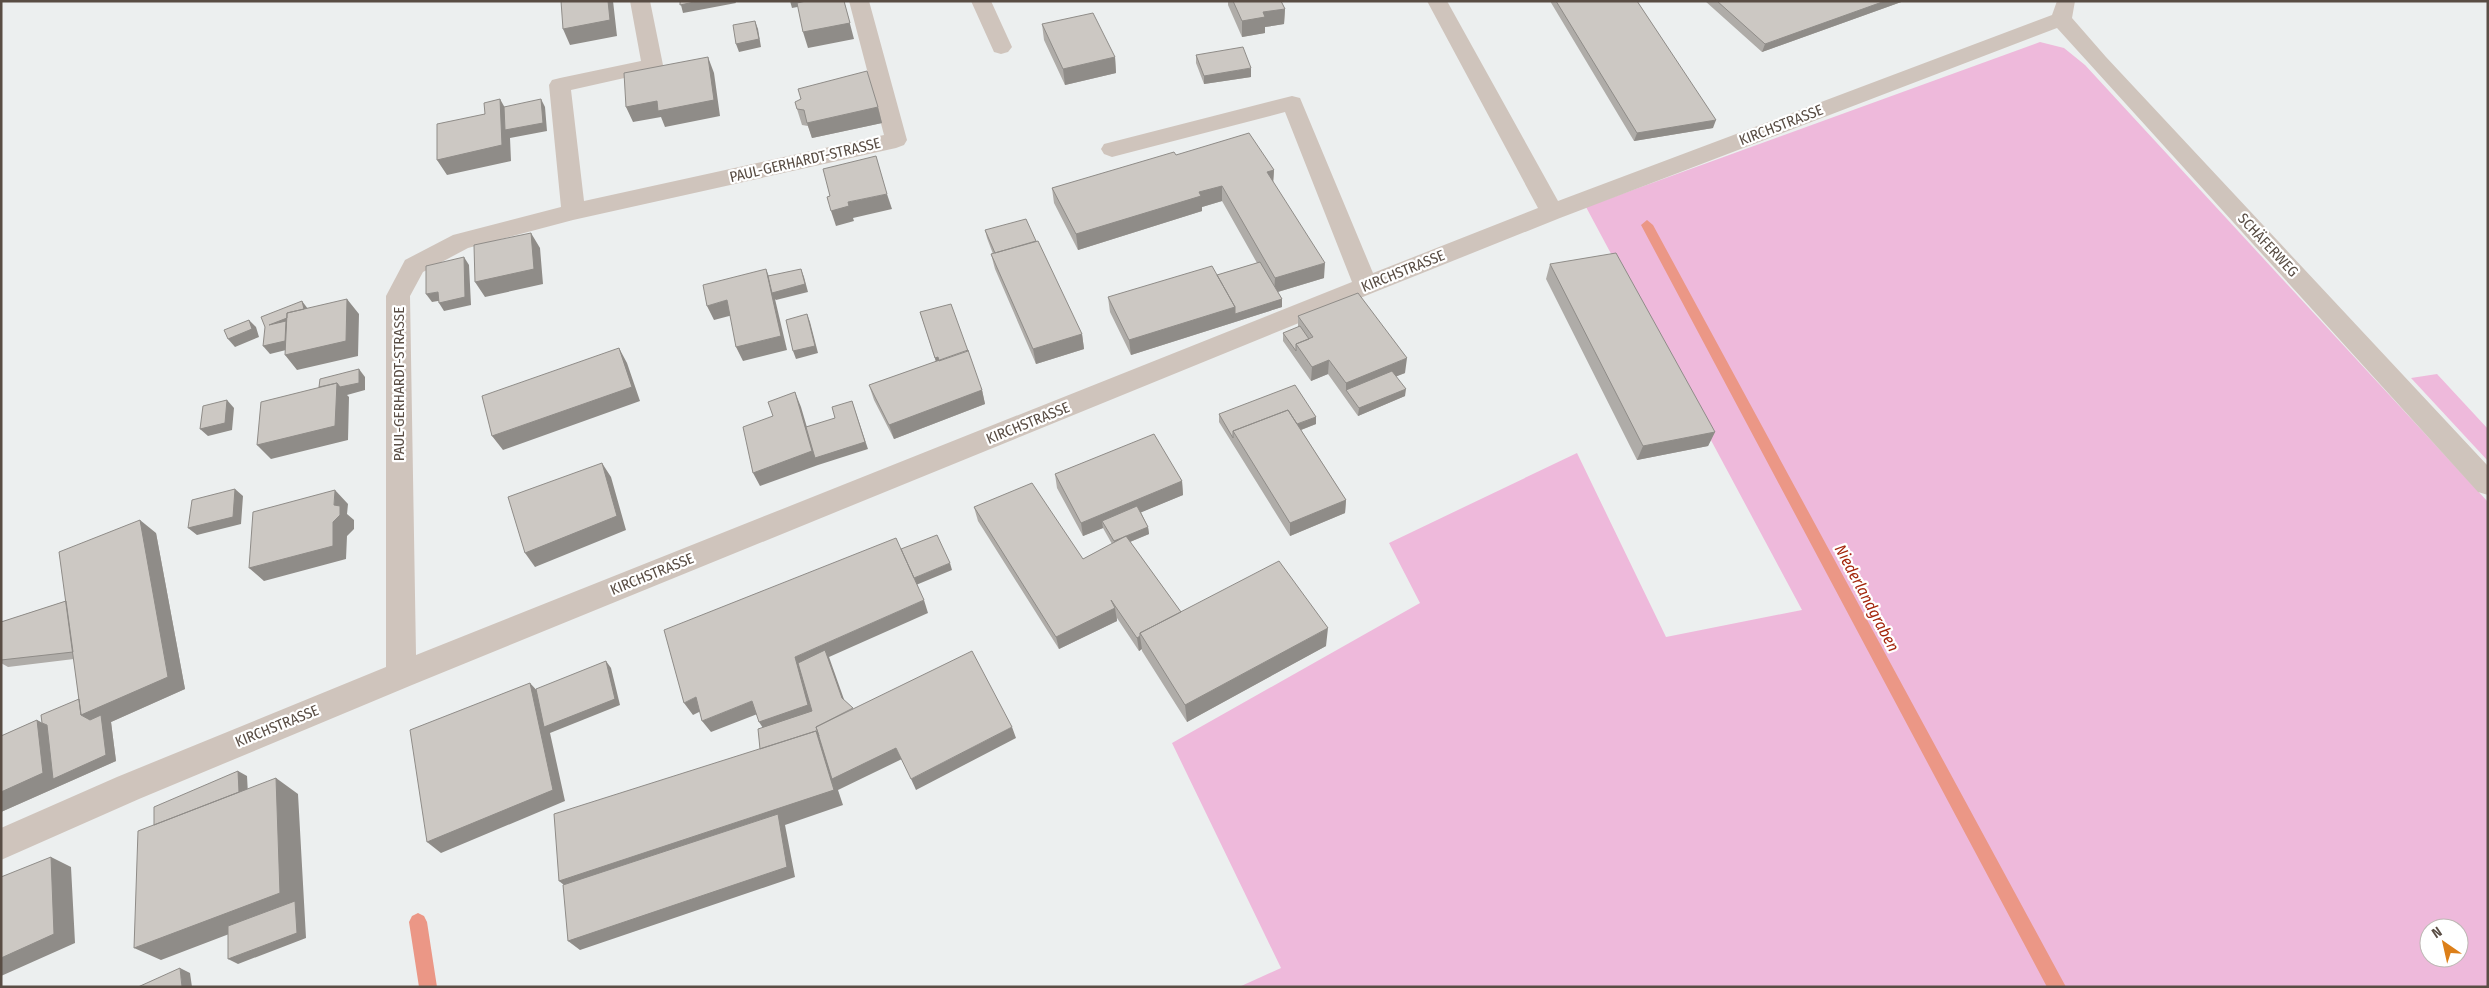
<svg xmlns="http://www.w3.org/2000/svg" width="2489" height="988" font-family="'Fira Sans Condensed',sans-serif">
  <rect width="100%" height="100%" fill="#ecefef"/>
  <!-- green -->
  <path fill="#eeb9db" fill-rule="evenodd" d="M2040,42l24,6 21,17 403,437v485h-1249l42,-19 -109,-225 248,-140 -31,-60 188,-90 89,184 136,-27 -216,-403zM2429,928h30v30h-30z
    M2437,374l51,55v32l-77,-83z"/>
  <g fill="none" stroke-linecap="round" stroke-linejoin="round">
    <!-- stream -->
    <path fill="#eb9786" fill-rule="evenodd" d="M1647,220l6,5 413,762h-19l-406,-762z
      M418,913l6,3 3,6 10,65h-18l-10,-65 3,-6z"/>
    <!-- minor -->
    <path fill="#cfc4bc" fill-rule="evenodd" d="M630,1h20l13,64 -3,5 -89,20 13,111 300,-66 -35,-134h20l38,139 -3,5 -8,3 -323,72 -105,28 -45,24 -13,24 6,359 936,-373 -67,-170 -173,45 -8,-3 -3,-5 3,-5 188,-48 8,2 73,175 165,-65 -111,-207h20l111,200 494,-186 5,-14h18l-3,17 34,39 382,409v29l-10,-3 -421,-464 -497,190 -185,74 -963,393 -273,114 -138,61v-32l116,-51 269,-110v-371l19,-36 48,-25 108,-28 -12,-122 3,-5 8,-2 81,-17z
      M971,1h20l21,46 -4,5 -7,2 -7,-2z"/>
  </g>
  <!-- wall -->
  <path fill="#afaca8" d="M1228,1h53l4,8 -1,15 -19,3v6l-23,4 -14,-32z
    M1550,1h87l76,127 -79,13z
    M1705,1h199l-142,51z
    M1042,24l73,33 1,16 -51,12 -21,-45z
    M1196,55l55,22 -47,7 -8,-21z
    M878,107l4,16 -70,15 -4,-12 -6,-1 -5,-16z
    M1176,155l98,15 -1,12 51,96 -46,14 4,7v8l-151,48 -21,-43 -2,-15 109,-22 40,-12 -35,-62 -20,6v4l-124,39 -24,-47 -2,-15z
    M985,230l97,104 2,15 -48,15 -41,-95 -4,-15h2l-6,-16z
    M1550,264l165,168 -7,14 -71,14 -91,-181z
    M920,312l62,78 3,14 -91,35 -20,-39 -5,-15 67,-23z
    M1298,316l107,57 -9,3 9,20 -47,20 -30,-42 -17,7 -28,-40v-8l15,-5z
    M1219,414l97,3v7l-15,6 45,70 -1,13 -55,23 -71,-114z
    M1055,474l127,7 1,14 -42,17 7,15 1,7 -19,8 51,70 145,34 -139,76 -45,-71v-2l-3,2 -22,-33v3l-58,28 -81,-128 -4,-14 109,52 29,-15 -9,-16 -20,8 -26,-48z
    M156,533l29,156 -74,33 5,39 -115,51v-76l36,-16 5,3 37,-24 -5,-40 -66,8 -7,-4v-41l65,-21z"/>
  <!-- shaded-wall -->
  <path fill="#8f8c88" d="M608,1h5l4,35 -47,9 -7,-16z
    M680,1h55l1,2 -53,10z
    M790,1h39l-37,7z
    M844,1l10,38 -46,9 -5,-16z
    M1885,1h19l-142,51 3,-8z
    M1285,9l-1,15 -19,3v6l-23,4v-16l21,-9z
    M755,21l3,8 3,18 -22,5 -3,-8z
    M708,57l6,16 6,43 -55,11 -4,-10 -28,5 -7,-15z
    M1115,57l1,16 -51,12 -2,-16z
    M1251,68v9l-47,7v-8z
    M500,99l9,16 32,-16 4,8 2,24 -37,7 1,23 -64,14 -10,-15z
    M878,107l4,16 -70,15 -5,-15z
    M1716,120l-3,8 -79,13 3,-8z
    M1274,170l-1,15 -6,-13z
    M1222,186v15l-20,6v4l-124,39 -2,-16 123,-42z
    M887,194l5,15 -39,9 1,3 -18,5 -5,-15 17,-9z
    M531,233l9,15 3,36 -58,13 -10,-15z
    M464,257l5,8 2,40 -27,6 -5,-8z
    M1325,263l-1,15 -50,15 1,-15z
    M766,269l6,15 29,-15 3,8 4,15 -32,8 -1,-1 12,51 -44,11 -7,-14z
    M438,292l6,8 -12,2 -6,-8z
    M347,299l12,15 -1,42 -61,14 -12,-15z
    M1282,299v8l-151,48 -2,-15 106,-33z
    M727,300l6,15 -19,5 -7,-14z
    M302,301l6,8 -10,38 -28,7 -7,-8 6,-21z
    M807,314l3,8 8,31 -22,6 -3,-8z
    M249,320l7,7 3,10 -24,10 -7,-8z
    M1082,334l2,15 -48,15 -3,-15z
    M619,348l8,15 13,38 -137,49 -11,-14z
    M938,357l2,7 -3,1 -2,-7z
    M1407,358l-2,15 -55,22 -4,-5v-7z
    M1329,360l-1,14 -17,7 1,-14z
    M359,369l6,8v13l-18,5 2,2 -1,43 -77,19 -14,-14 80,-62z
    M1406,389l-1,7 -47,20 1,-8z
    M982,390l3,14 -91,35 -5,-14z
    M795,392l6,15 15,51 36,-57 16,48 -50,16 -58,21 -7,-13z
    M227,400l7,8 -2,22 -24,6 -8,-7z
    M1316,417v7l-23,9v-7z
    M1715,432l-7,14 -71,14 6,-14z
    M602,463l9,14 15,53 -91,37 -10,-14z
    M1182,481l1,14 -77,32 -4,-6 1,7 -20,8 -2,-13z
    M235,489l8,7 -2,28 -44,11 -9,-7z
    M335,490l13,14 -1,10 7,6v9l-7,7 -1,23 -82,22 -15,-13 85,-63z
    M1346,500l-1,13 -55,23v-13z
    M140,520l16,13 29,156 -74,33 5,39 -115,51v-20l36,-72 20,11 43,-5 -19,-11z
    M1148,527l1,7 -34,14 -1,-7z
    M950,563l2,7 -36,15 -2,-7z
    M924,600l4,13 -99,44 17,48 -31,12 -48,17 -8,-12 36,-65z
    M1115,608l2,13 -58,28 -3,-12z
    M1328,628l-2,18 -139,76 -2,-17z
    M1140,636l2,13 -3,2 -2,-13z
    M606,661l5,7 9,37 -70,28 15,68 -124,52 -14,-11 103,-159 11,12z
    M696,697l9,12 -12,6 -9,-12z
    M752,701l8,12 -49,19 -9,-11z
    M1012,727l4,11 -100,52 -5,-11z
    M816,731l80,17 6,11 -64,31 5,15 -58,20 10,52 -215,73 -12,-9 7,-47 -16,-13z
    M238,771l9,5 2,37 -86,33z
    M276,778l22,16 8,144 -68,26 -10,-5 67,-50 -134,51 -27,-12z
    M51,857l20,10 4,76 -74,33v-18z
    M180,968l10,5 2,14h-10z"/>
  <!-- building -->
  <path fill="#ccc8c3" stroke="#8f8c88" d="M561,1h47l2,19 -47,9z
    M682,1h17l-19,4v-3z
    M806,1h38l6,22 -47,9 -6,-29z
    M1233,1h48l4,8 -22,3 2,5 -23,4z
    M1556,1h81l79,119 -79,13z
    M1717,1h168l-120,43z
    M1093,13l22,44 -52,12 -21,-45z
    M755,21l4,18 -23,5 -3,-19z
    M1243,47l8,21 -47,8 -8,-21z
    M708,57l6,43 -56,11 -1,-10 -31,6 -2,-34z
    M867,71l11,36 -71,16 -3,-13 -7,-1 -2,-7 6,-3 -3,-10z
    M500,99l2,46 -65,15v-36l48,-10 -1,-11z
    M541,99l2,24 -38,7 -1,-23z
    M1249,133l25,37 -7,2 58,91 -50,15 -53,-92 -23,6 2,4 -125,38 -24,-46 122,-36 2,3z
    M876,156l11,38 -39,8 1,4 -18,5 -4,-14 3,-1 -7,-27z
    M1026,219l10,22 -41,12 -10,-23z
    M531,233l3,36 -59,13 -1,-37z
    M1038,241l44,93 -49,15 -42,-95z
    M1616,253l99,179 -72,14 -93,-182z
    M464,257l1,40 -26,6 -1,-11 -12,2v-28z
    M1260,262l22,37 -47,15v-7l-18,-32z
    M1212,266l23,41 -106,33 -21,-43z
    M766,269l15,67 -45,11 -9,-47 -20,6 -4,-21z
    M801,269l4,15 -33,9 -4,-17z
    M1358,293l49,65 -61,25 -17,-23 -17,7 -16,-23 17,-7 -15,-21z
    M347,299l-1,42 -61,14 2,-42z
    M302,301l2,8 -17,4v5l-18,7 17,-4 -1,20 -22,5 2,-19 -4,-10z
    M951,304l17,47 -29,10 -1,-4 -3,1 -15,-46z
    M807,314l8,32 -22,5 -7,-31z
    M249,320l3,9 -24,10 -4,-9z
    M1300,326l9,13 -13,5v7l-13,-18z
    M619,348l13,39 -140,49 -10,-40z
    M968,350l14,40 -93,35 -20,-40z
    M359,369v14l-19,4 -3,-4 -18,4 1,-8z
    M1392,371l14,18 -47,19 -13,-18z
    M337,383l-2,43 -78,19 4,-43z
    M1295,385l21,32 -19,7 -9,-14 -55,21v7l-14,-24z
    M795,392l17,59 -59,22 -10,-46 30,-11 -5,-14z
    M227,400l-2,23 -25,6 3,-23z
    M852,401l13,41 -50,16 -9,-31 29,-9 -3,-11z
    M1288,410l58,90 -56,23 -57,-92z
    M1154,434l28,47 -101,42 -26,-49z
    M602,463l15,53 -92,37 -17,-56z
    M1032,483l51,76 43,-23 55,76 -41,21v3l-3,2 -26,-38 4,8 -59,29 -82,-130z
    M235,489l-2,28 -45,11 4,-28z
    M335,490l-1,15 6,1v9l-7,7v24l-84,22 4,-56z
    M1137,506l11,21 -34,14 -12,-20z
    M140,520l28,157 -87,38 -22,-163z
    M937,535l13,28 -36,15 -13,-29z
    M896,538l28,62 -129,57 13,48 -49,17 -7,-21 -50,20 -6,-24 -12,6 -20,-73z
    M1279,561l49,67 -143,77 -45,-72z
    M66,601l7,51 -72,8v-38z
    M825,650l17,48 11,10 -37,19 3,9 -3,-5 -56,18 -2,-20 54,-18 -14,-48z
    M972,651l40,76 -101,52 -15,-31 -64,31 -16,-52z
    M606,661l9,38 -71,28 -8,-38z
    M530,683l23,107 -126,52 -17,-112z
    M79,699l2,16 9,5 11,-5 5,40 -53,24 -6,-54 -5,-2 -1,-8z
    M37,720l6,53 -42,19v-56z
    M816,731l18,59 -275,91 -5,-67z
    M238,771l1,21 -85,33v-18z
    M276,778l4,115 -146,55 4,-117z
    M778,814l9,53 -219,74 -5,-56z
    M51,857l3,77 -53,24v-81z
    M295,901l2,32 -69,26v-33z
    M180,968l2,19h-44z"/>
  <g text-anchor="middle" dominant-baseline="central" stroke-width="4.5" stroke-linejoin="round" paint-order="stroke">
    <!-- street labels -->
    <g font-size="15" fill="#594d44" stroke="#fff">
      <text transform="translate(1781 125) rotate(-21)">KIRCHSTRASSE</text>
      <text transform="translate(805 160) rotate(-13)">PAUL-GERHARDT-STRASSE</text>
      <text transform="translate(2268 245) rotate(47)">SCHÄFERWEG</text>
      <text transform="translate(1403 271) rotate(-22)">KIRCHSTRASSE</text>
      <text transform="translate(399 384) rotate(-90)">PAUL-GERHARDT-STRASSE</text>
      <text transform="translate(1028 423) rotate(-22)">KIRCHSTRASSE</text>
      <text transform="translate(652 574) rotate(-22)">KIRCHSTRASSE</text>
      <text transform="translate(277 726) rotate(-22)">KIRCHSTRASSE</text>
    </g>
    <!-- water labels -->
    <g font-size="16" font-style="italic" fill="#a4260c" stroke="#fff">
      <text transform="translate(1867 598) rotate(62)">Niederlandgraben</text>
    </g>
  </g>
  <!-- border -->
  <rect width="2489" height="988" fill="none" stroke="#594d44" stroke-width="5"/>
  <!-- north arrow -->
  <g transform="translate(2444 943) rotate(326)"><circle r="24" fill="#ffffff" stroke="#bdb8b4"/>
  <path d="M0-4L9 19L0 12L-9 19Z" fill="#dc7f19"/>
  <text y="-8" font-size="14" font-weight="bold" text-anchor="middle" fill="#594d44">N</text>
  </g>
</svg>
